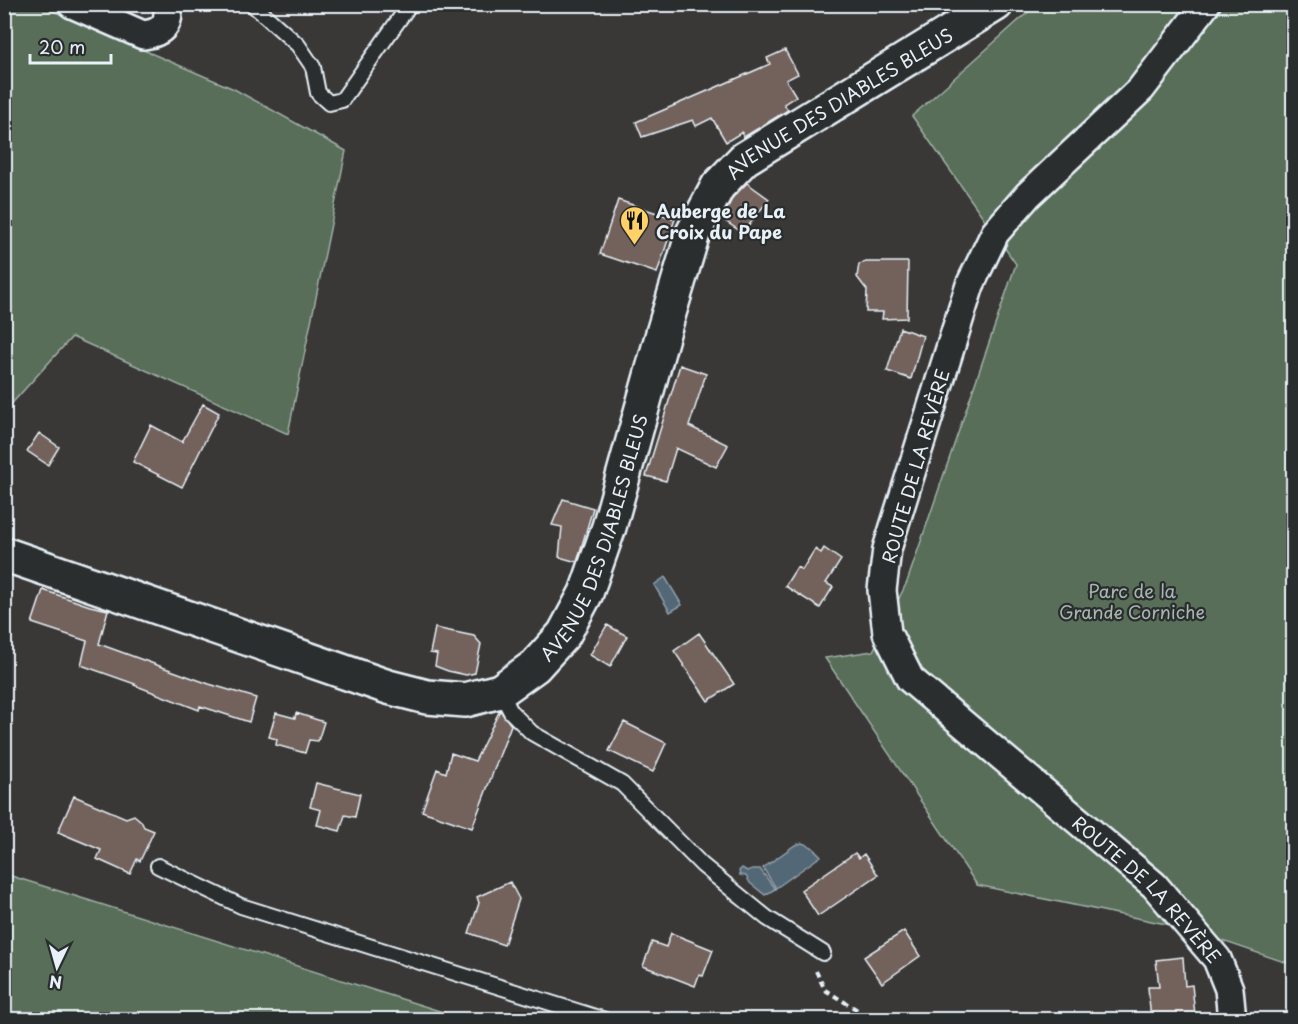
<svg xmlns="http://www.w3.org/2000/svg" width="1298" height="1024" font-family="'Playpen Sans',sans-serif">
  <rect width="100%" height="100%" fill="#393837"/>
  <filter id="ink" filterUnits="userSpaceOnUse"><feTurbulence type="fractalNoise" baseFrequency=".0167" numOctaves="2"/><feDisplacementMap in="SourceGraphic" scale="12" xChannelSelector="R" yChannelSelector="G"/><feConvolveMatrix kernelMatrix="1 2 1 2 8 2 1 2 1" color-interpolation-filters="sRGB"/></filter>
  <g filter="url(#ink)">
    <!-- green -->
    <path fill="#596e59" stroke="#a0b0a8" stroke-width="1.5" d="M5,5h34l195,84 112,62 -58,283 -216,-97 -67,74z
      M1036,5h257v960l-108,-37 -208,-43 -152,-227 48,-7 34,-69 109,-318 -104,-148z
      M5,874l460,145h-460z"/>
    <!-- water -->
    <path fill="#536776" stroke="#8f9eaa" stroke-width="1.5" d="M665,577l17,28 -12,7 -16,-27z
      M802,843l10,4 9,9 -45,32 -13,-20 32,-23z
      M742,868l5,3 5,-2h8l15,20 -10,6 -15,-12 -4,-7 -6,-1 -1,-4z"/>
    <!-- building -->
    <path fill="#73625b" stroke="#e8f1f8" stroke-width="1.5" d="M785,50l13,24 -12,6 10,16 -12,8 4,6 -44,27 -2,-5 -16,10 -14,-24 -16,8 -3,-6 -51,17 -6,-15 134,-58 -3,-6z
      M747,183l22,16 -26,34 -21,-14 11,-22z
      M618,200l57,19 -18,54 -57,-19z
      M866,262h42l-1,56 -25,1 1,-7h-17l1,-22 -10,-13 2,-13z
      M900,328l23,8 -12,43 -24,-8z
      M680,365l26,9 -17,52 39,19 -12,22 -40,-19 -10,33 -20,-5z
      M203,404l16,9 -37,74 -49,-25 18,-37 31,17z
      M39,433l20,14 -11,18 -21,-14z
      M563,499l30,9 -16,54 -18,-5 3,-30 -10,-2z
      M824,548l17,12 -15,23 7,4 -13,21 -35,-22 12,-19 5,3 13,-21 6,4z
      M43,590l47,16 18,4 -9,34 110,40 47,14 -7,24 -49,-16 -1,4 -65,-25 1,-1 -54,-19 6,-24 -55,-18z
      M607,625l20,11 -17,31 -20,-12z
      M435,628l39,8 7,8 -6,29 -9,2 -18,-4 -13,-5 2,-12 -7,-1z
      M699,633l35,51 -26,17 -34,-50z
      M500,710l11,15 -39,103 -50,-17 15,-42 9,4 5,-20 24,8z
      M276,713l19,5 1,-5 28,9 -6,19 -9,-1 -4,13 -29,-8 1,-6 -8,-2z
      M624,722l42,21 -13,29 -44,-21z
      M316,783l44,11 -5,23 -10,-2 -5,16 -23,-6 4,-15 -11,-3z
      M74,796l52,22 8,-3 7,6 3,6 10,4 -14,30 -3,-2 -7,15 -33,-15 4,-9 -43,-18z
      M855,853l4,5 5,-4 14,21 -60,41 -17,-26z
      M510,882l9,17 -15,46 -35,-12 10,-30 -2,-6z
      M904,931l16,25 -38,27 -18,-26z
      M671,933l42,17 -10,26 -4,-1 -4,11 -52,-20 9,-24 14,5z
      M1183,957l2,29 7,-1 3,30 -19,3 -1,2h-24l-3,-33h11l-3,-27z"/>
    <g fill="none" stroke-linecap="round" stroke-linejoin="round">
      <defs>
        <path id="service" d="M252,4l46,41 15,22 5,26 11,10 13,-3 68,-96
          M500,691l11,21 21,21 90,51 80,81 65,53 56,35
          M158,866l83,40 364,114"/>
        <g id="minor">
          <path d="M72,4l71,31c19,-2 28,-11 24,-31"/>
          <path id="s1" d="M1206,4l-65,85 -113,106 -33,38 -25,52 -83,264 -5,41 5,43 23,46 244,206 63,74 12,30 3,31"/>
        </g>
        <g id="secondary">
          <path id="s2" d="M4,554l384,133 39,10 38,3 35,-9 35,-25 29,-32 22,-41 23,-66 54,-194 30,-100 25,-47 26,-27 252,-155"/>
        </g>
      </defs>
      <!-- service casing -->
      <use href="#service" stroke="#e8f1f8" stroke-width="18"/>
      <!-- minor casing -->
      <use href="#minor" stroke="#e8f1f8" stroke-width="32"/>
      <!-- secondary casing -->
      <use href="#secondary" stroke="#e8f1f8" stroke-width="38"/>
      <!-- path -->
      <path stroke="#e8f1f8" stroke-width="4" stroke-dasharray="6 4.5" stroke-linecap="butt" d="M816,971l9,19 31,19 9,11"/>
      <!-- service -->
      <use href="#service" stroke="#2a2d2e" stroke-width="14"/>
      <!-- minor -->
      <use href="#minor" stroke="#2a2d2e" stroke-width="27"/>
      <!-- secondary -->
      <use href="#secondary" stroke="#2a2d2e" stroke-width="33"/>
    </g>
  </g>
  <!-- icons -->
  <defs>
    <symbol id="restaurant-pin" viewBox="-11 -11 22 30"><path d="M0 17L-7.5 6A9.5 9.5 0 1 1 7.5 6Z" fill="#ffd166" stroke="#2a2d2e"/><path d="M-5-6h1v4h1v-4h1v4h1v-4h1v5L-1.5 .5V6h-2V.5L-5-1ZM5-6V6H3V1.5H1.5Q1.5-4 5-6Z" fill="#111"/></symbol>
  </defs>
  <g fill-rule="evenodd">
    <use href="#restaurant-pin" x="618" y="204" width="33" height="45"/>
  </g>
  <g text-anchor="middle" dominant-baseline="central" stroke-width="4.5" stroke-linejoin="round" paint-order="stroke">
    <!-- street labels -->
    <g font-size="18" fill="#e8f1f8" stroke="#2a2d2e">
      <text stroke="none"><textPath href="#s2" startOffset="1230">AVENUE DES DIABLES BLEUS</textPath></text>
      <text transform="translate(915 466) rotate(-74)">ROUTE DE LA REVÈRE</text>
      <text stroke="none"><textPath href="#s2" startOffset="708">AVENUE DES DIABLES BLEUS</textPath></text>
      <text stroke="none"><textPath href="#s1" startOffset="1100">ROUTE DE LA REVÈRE</textPath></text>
    </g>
    <!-- poi labels -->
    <g font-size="18" font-weight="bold" fill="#e8f1f8" stroke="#2a2d2e" text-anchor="start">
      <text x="656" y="210">Auberge de La<tspan x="656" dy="21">Croix du Pape</tspan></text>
    </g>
    <!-- park labels -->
    <g font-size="18" fill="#a8b6b0" stroke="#2a2d2e">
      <text x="1132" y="590">Parc de la<tspan x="1132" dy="21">Grande Corniche</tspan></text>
    </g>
  </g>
  <!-- margin -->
  <rect width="1298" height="1024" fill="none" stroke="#2a2d2e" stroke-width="24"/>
  <rect x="12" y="12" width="1274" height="1000" fill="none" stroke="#e8f1f8" stroke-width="2" filter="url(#ink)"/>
  <!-- north arrow -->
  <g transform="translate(57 967) rotate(185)" stroke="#2a2d2e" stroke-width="4.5" paint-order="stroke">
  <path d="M0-4.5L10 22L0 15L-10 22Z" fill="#e8f1f8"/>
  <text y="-9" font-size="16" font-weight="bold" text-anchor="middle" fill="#e8f1f8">N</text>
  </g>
  <!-- scale -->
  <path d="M30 54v9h81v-9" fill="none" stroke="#e8f1f8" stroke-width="3"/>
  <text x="39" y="54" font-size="18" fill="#e8f1f8" stroke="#2a2d2e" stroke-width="4.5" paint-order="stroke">20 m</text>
</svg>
